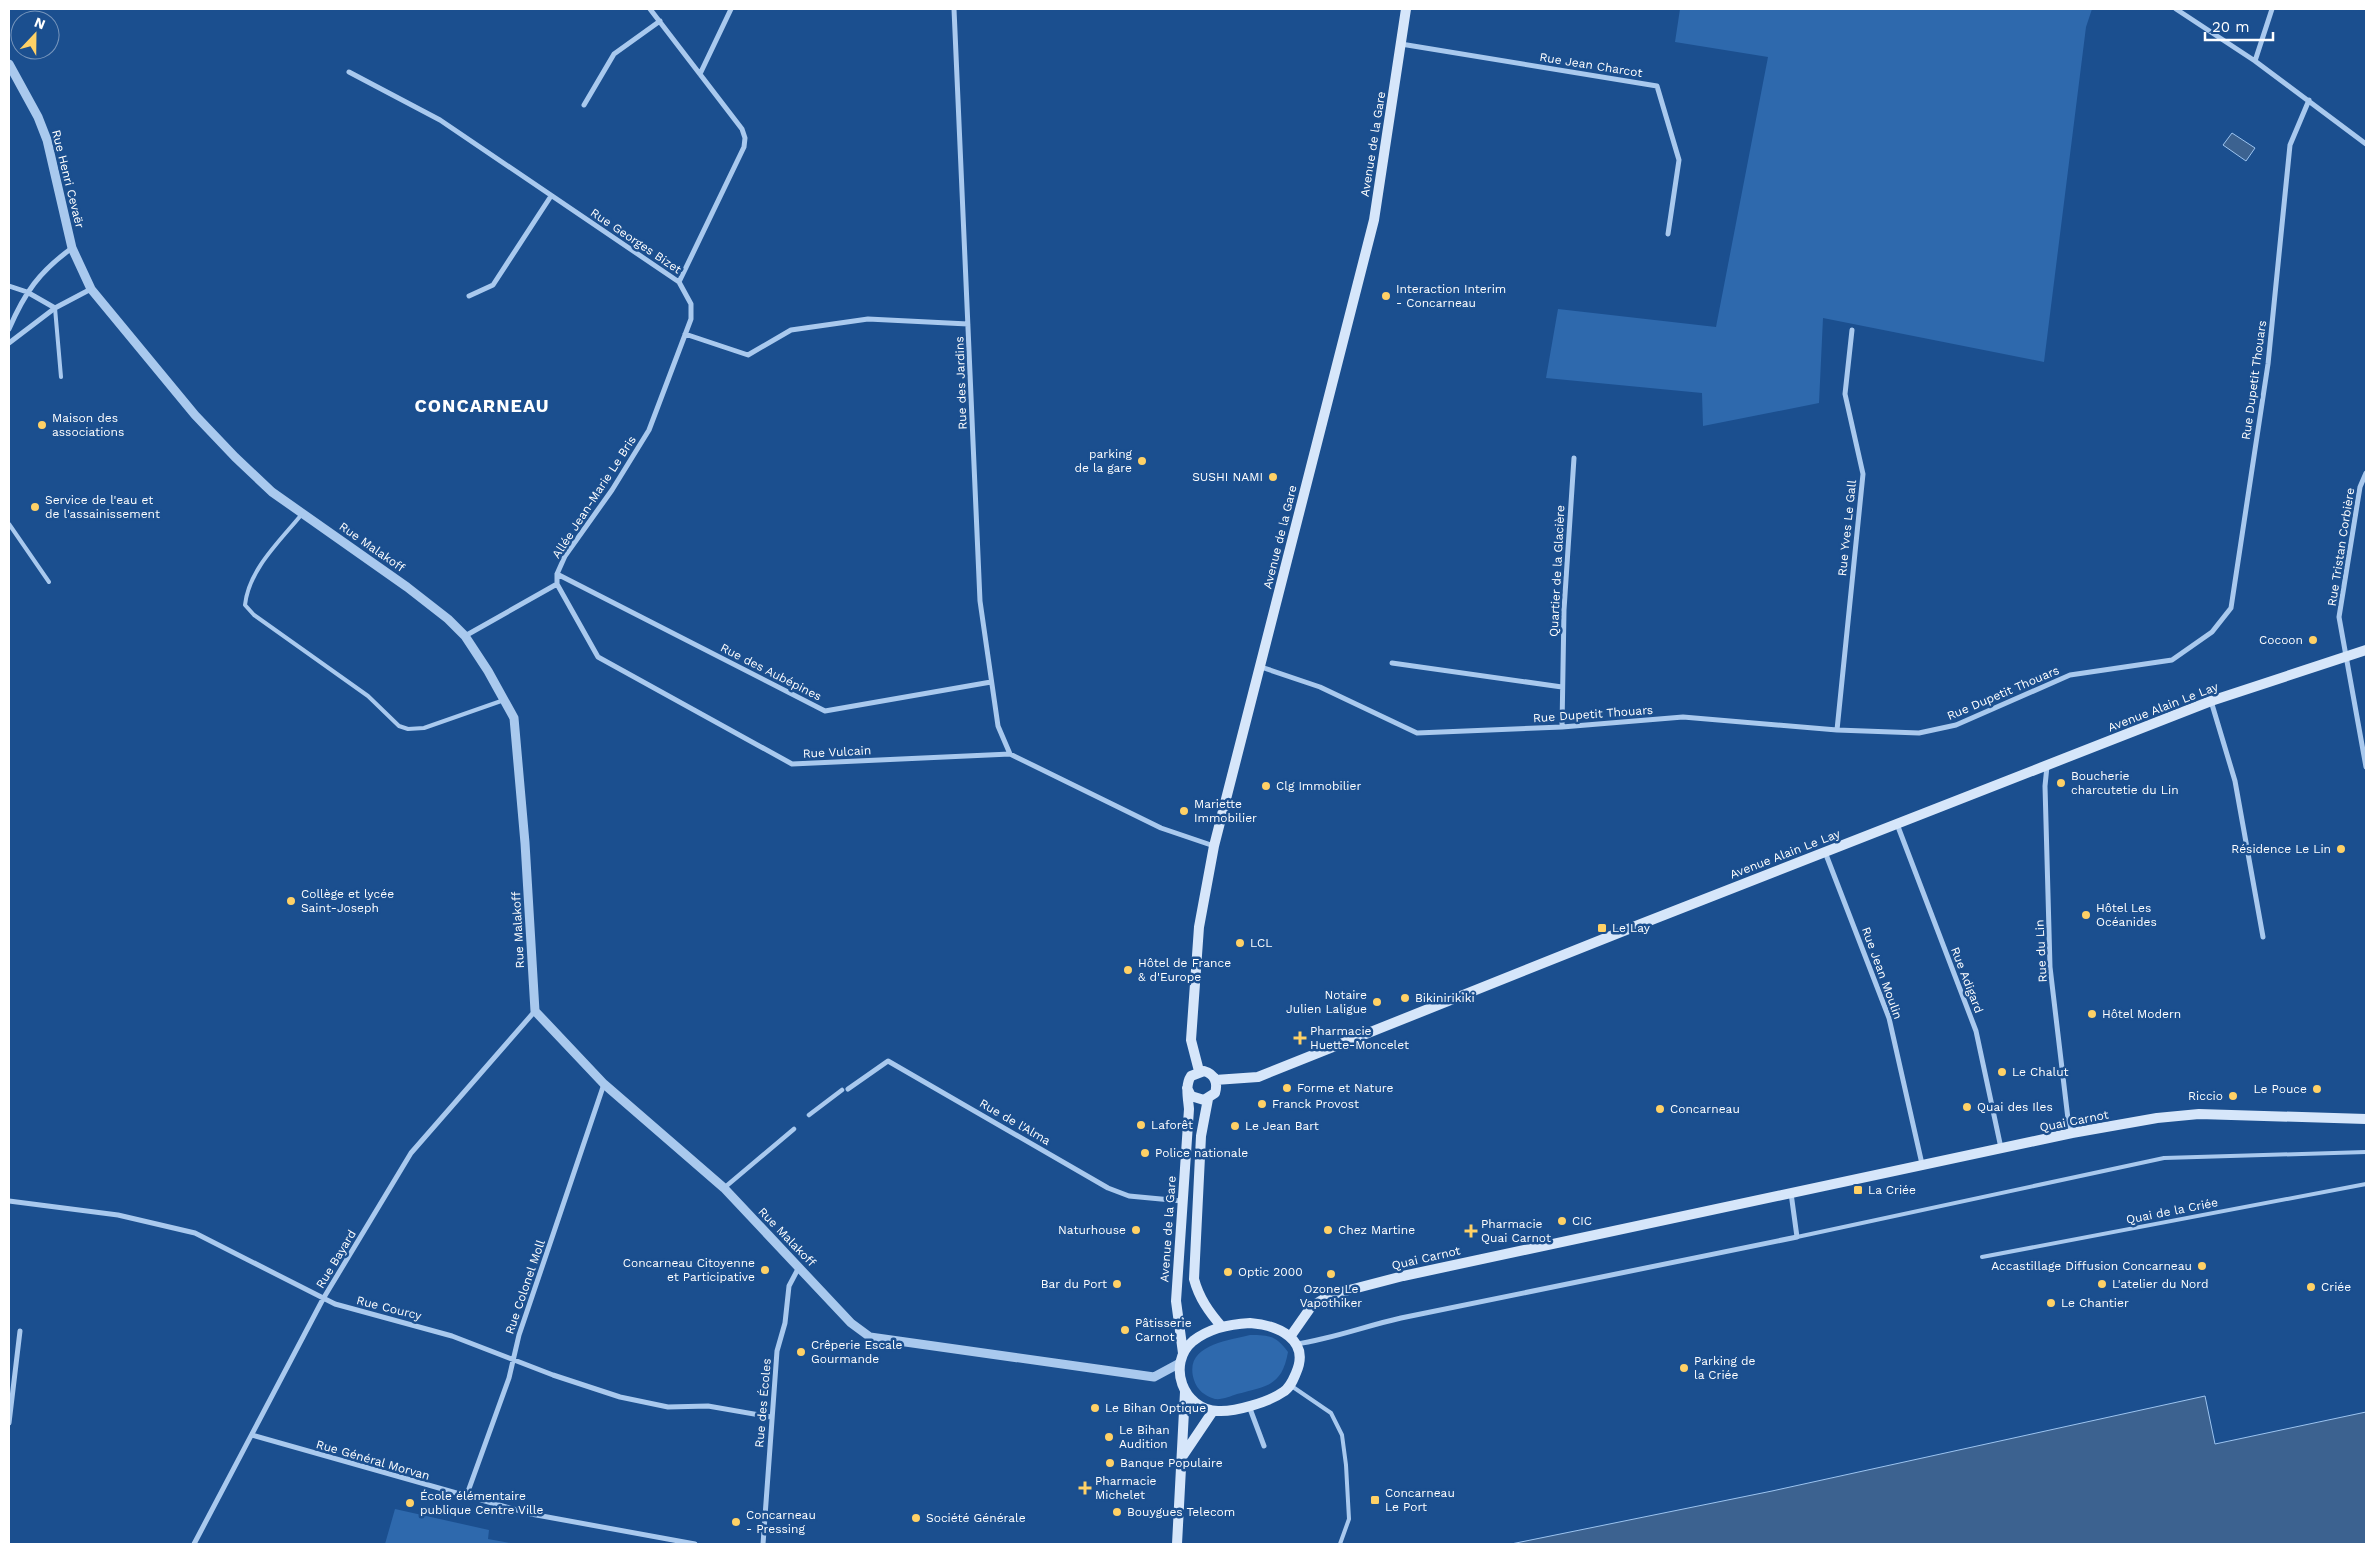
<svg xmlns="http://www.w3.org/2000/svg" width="2375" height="1553" font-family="'Work Sans',sans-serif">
  <rect width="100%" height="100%" fill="#1b4f8f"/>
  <!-- green -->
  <path fill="#2e69ad" d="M1680,9h412l-6,18 -42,335 -221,-44 -4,85 -116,23 -1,-33 -156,-15 12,-69 158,18 52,-270 -93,-15z
    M1250,1335c20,0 26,1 38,17 -6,34 -21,34 -51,42 -6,2 -15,6 -22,5 -10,-3 -18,-9 -21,-19 -11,-35 33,-39 56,-45z
    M395,1509l94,21 -1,9 28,5h-131z"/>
  <!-- water -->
  <path fill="#3c6290" stroke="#9cc4f0" d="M2232,133l23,15 -9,13 -23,-16z
    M2205,1396l10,48 151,-32v132h-855l261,-53z"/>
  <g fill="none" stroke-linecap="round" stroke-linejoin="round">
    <!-- service -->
    <path stroke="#a9c9ee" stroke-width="4" d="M55,308l6,69
      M302,514c-22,27 -53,55 -57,91l9,10 114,81 31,30 9,3 16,-1 80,-28
      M9,524l40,58
      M1797,1237l367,-79 202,-6
      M1982,1257l384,-73
      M1290,1385l41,28 11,22 4,30 3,54 -9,25"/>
    <!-- pedestrian -->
    <path stroke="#a9c9ee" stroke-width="4.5" d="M809,1115l33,-25
      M724,1188l70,-59"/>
    <!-- minor -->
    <path stroke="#a9c9ee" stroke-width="5" d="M650,9l92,120 3,9 -1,9 -65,135
      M954,9l26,592 18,125 12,28
      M2176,9l79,52 111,83
      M1401,44l256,42 22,74 -11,74
      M2255,61l17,-52
      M349,72l91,48 239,162 12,22v15l-42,111 -37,60 -47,66 -8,18v10l41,73 194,107 218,-10 151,74 53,18
      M700,74l31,-65
      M584,105l30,-51 46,-33
      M9,286l18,6 28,16
      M469,296l24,-11 58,-89
      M9,329c16,-37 30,-57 63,-81
      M685,334l63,21 43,-25 77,-11 100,5
      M9,343l46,-35 36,-19
      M2366,473l-6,14 -21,130 27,150
      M557,574l268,137 166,-29
      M465,636l92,-52
      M1392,663l170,24
      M1261,667l59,20 97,46 145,-6 121,-10 154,13 82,3 37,-8 114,-50 102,-15 40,-28 19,-24 37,-244 22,-219 19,-45
      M2211,701l24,80 28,156
      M1562,727l2,-117 10,-152
      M1837,730l26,-256 -18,-80 7,-64
      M2047,766l-2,20 5,181 18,152 4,14
      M1897,824l79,207 25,117
      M1825,852l64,166 33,146
      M848,1089l40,-28 220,127 21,8 53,5
      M9,1201l109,14 77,18 140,71 117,32 101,39 67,22 48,10 40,-1 63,11
      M1296,1344c36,-5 69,-18 105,-26l396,-81 -6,-44
      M1249,1406l15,40
      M9,1423l11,-92
      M252,1435l279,79 164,30
      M466,1497l43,-119 10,-43 85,-251
      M194,1544l129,-245 88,-146 124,-142
      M763,1544l14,-193 8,-28 4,-37 10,-19"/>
    <!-- tertiary -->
    <path stroke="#a9c9ee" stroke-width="9" d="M9,64l29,53 9,23 25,108 19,41 104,126 40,42 37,35 135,95 41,32 17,17 23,35 26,47 11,125 10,168 69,73 120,104 127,135 19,14 284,40 26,-14"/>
    <!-- secondary -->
    <path stroke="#d6e6fa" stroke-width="10" d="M1199,1071l-8,-31 8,-113 15,-81 160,-626 32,-211
      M1215,1080l43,-3 383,-153 570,-223 155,-51
      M1208,1099l-7,37 -7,143c5,19 15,33 28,48
      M1250,1323c27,2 61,16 46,50 -3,7 -6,15 -13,19 -14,10 -48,20 -65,19 -35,-1 -52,-47 -25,-70 15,-12 37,-17 57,-18z
      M1290,1337l21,-30 19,-12 73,-19 669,-143 85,-15 42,-4 167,5
      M1183,1353l-7,-52 13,-192c-1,-11 -4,-24 2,-33l13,-5c11,3 14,12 11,22l-11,7 -13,-4 -4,-8
      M1182,1457l31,-46
      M1177,1544l8,-152"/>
  </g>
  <!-- markers -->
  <g fill="#ffd166" stroke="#1b4f8f" stroke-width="2">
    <circle cx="1386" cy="296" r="5"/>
    <circle cx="42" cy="425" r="5"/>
    <circle cx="1142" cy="461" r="5"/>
    <circle cx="1273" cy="477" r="5"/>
    <circle cx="35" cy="507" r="5"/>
    <circle cx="2313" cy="640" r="5"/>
    <circle cx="2061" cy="783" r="5"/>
    <circle cx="1266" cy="786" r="5"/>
    <circle cx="1184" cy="811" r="5"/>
    <circle cx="2341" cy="849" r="5"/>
    <circle cx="291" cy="901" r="5"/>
    <circle cx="2086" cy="915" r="5"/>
    <rect x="1597" y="923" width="10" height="10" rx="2.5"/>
    <circle cx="1240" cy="943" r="5"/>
    <circle cx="1128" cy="970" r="5"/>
    <circle cx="1405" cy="998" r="5"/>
    <circle cx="1377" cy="1002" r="5"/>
    <circle cx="2092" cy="1014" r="5"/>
    <path d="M1297.5 1030.5h5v5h5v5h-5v5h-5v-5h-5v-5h5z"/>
    <circle cx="2002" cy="1072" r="5"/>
    <circle cx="1287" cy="1088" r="5"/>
    <circle cx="2317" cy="1089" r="5"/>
    <circle cx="2233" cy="1096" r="5"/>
    <circle cx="1262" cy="1104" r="5"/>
    <circle cx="1967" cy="1107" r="5"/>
    <circle cx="1660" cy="1109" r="5"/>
    <circle cx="1141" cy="1125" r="5"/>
    <circle cx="1235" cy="1126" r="5"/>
    <circle cx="1145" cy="1153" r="5"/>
    <rect x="1853" y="1185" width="10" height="10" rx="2.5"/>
    <circle cx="1562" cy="1221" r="5"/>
    <circle cx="1136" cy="1230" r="5"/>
    <circle cx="1328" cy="1230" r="5"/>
    <path d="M1468.5 1223.5h5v5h5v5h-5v5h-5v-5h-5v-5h5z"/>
    <circle cx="2202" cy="1266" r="5"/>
    <circle cx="765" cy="1270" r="5"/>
    <circle cx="1228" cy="1272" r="5"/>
    <circle cx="1331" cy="1274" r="5"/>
    <circle cx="1117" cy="1284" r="5"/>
    <circle cx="2102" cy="1284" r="5"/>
    <circle cx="2311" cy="1287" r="5"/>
    <circle cx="2051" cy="1303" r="5"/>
    <circle cx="1125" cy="1330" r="5"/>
    <circle cx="801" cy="1352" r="5"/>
    <circle cx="1684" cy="1368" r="5"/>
    <circle cx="1095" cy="1408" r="5"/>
    <circle cx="1109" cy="1437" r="5"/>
    <circle cx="1110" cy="1463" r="5"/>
    <path d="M1082.5 1480.5h5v5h5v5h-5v5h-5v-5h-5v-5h5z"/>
    <rect x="1370" y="1495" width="10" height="10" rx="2.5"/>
    <circle cx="410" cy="1503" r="5"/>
    <circle cx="1117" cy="1512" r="5"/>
    <circle cx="916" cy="1518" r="5"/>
    <circle cx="736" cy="1522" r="5"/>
  </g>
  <g text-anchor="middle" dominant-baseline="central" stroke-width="5" stroke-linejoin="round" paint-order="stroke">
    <!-- street labels -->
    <g font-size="12" fill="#fff" stroke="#1b4f8f">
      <text transform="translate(1591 65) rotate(9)">Rue Jean Charcot</text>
      <text transform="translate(1373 144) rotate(-81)">Avenue de la Gare</text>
      <text transform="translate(68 179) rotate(76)">Rue Henri Cevaër</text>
      <text transform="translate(636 241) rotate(34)">Rue Georges Bizet</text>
      <text transform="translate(2254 380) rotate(-82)">Rue Dupetit Thouars</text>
      <text transform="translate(961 383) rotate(-92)">Rue des Jardins</text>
      <text transform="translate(594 497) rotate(-57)">Allée Jean-Marie Le Bris</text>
      <text transform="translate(1847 528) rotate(-84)">Rue Yves Le Gall</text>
      <text transform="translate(1280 537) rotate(-76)">Avenue de la Gare</text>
      <text transform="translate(372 547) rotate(35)">Rue Malakoff</text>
      <text transform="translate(2341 547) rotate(-81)">Rue Tristan Corbière</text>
      <text transform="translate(1557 571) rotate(-87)">Quartier de la Glacière</text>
      <text transform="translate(771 672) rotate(27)">Rue des Aubépines</text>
      <text transform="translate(2003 693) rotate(-23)">Rue Dupetit Thouars</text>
      <text transform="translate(2163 707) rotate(-21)">Avenue Alain Le Lay</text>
      <text transform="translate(1593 714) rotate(-4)">Rue Dupetit Thouars</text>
      <text transform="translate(837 752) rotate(-3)">Rue Vulcain</text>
      <text transform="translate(1785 854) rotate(-21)">Avenue Alain Le Lay</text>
      <text transform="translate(518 930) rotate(-93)">Rue Malakoff</text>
      <text transform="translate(2041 951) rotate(-93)">Rue du Lin</text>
      <text transform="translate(1882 973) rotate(70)">Rue Jean Moulin</text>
      <text transform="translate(1967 980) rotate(69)">Rue Adigard</text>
      <text transform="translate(2074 1121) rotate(-11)">Quai Carnot</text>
      <text transform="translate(1015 1122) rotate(30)">Rue de l'Alma</text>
      <text transform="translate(2172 1211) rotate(-11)">Quai de la Criée</text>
      <text transform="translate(1168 1229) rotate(-86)">Avenue de la Gare</text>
      <text transform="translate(787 1237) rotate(46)">Rue Malakoff</text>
      <text transform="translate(1426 1258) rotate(-13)">Quai Carnot</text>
      <text transform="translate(336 1259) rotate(-59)">Rue Bayard</text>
      <text transform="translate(525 1287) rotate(-71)">Rue Colonel Moll</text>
      <text transform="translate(389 1308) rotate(14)">Rue Courcy</text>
      <text transform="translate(763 1403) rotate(-85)">Rue des Écoles</text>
      <text transform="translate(373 1460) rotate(16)">Rue Général Morvan</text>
    </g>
    <!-- poi labels -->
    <g font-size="12" fill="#fff" stroke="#1b4f8f" text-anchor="start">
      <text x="1396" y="289">Interaction Interim<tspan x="1396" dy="14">- Concarneau</tspan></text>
      <text x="52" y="418">Maison des<tspan x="52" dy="14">associations</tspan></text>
      <text x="1132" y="454" text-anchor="end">parking<tspan x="1132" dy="14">de la gare</tspan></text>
      <text x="1263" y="477" text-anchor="end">SUSHI NAMI</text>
      <text x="45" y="500">Service de l'eau et<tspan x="45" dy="14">de l'assainissement</tspan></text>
      <text x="2303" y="640" text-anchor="end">Cocoon</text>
      <text x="2071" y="776">Boucherie<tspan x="2071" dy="14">charcutetie du Lin</tspan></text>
      <text x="1276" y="786">Clg Immobilier</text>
      <text x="1194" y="804">Mariette<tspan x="1194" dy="14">Immobilier</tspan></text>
      <text x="2331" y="849" text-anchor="end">Résidence Le Lin</text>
      <text x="301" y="894">Collège et lycée<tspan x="301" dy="14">Saint-Joseph</tspan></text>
      <text x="2096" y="908">Hôtel Les<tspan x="2096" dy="14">Océanides</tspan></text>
      <text x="1612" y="928">Le Lay</text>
      <text x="1250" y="943">LCL</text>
      <text x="1138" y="963">Hôtel de France<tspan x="1138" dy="14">&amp; d'Europe</tspan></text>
      <text x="1367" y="995" text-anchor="end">Notaire<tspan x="1367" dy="14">Julien Laligue</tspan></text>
      <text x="1415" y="998">Bikinirikiki</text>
      <text x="2102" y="1014">Hôtel Modern</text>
      <text x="1310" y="1031">Pharmacie<tspan x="1310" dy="14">Huette-Moncelet</tspan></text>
      <text x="2012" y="1072">Le Chalut</text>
      <text x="1297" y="1088">Forme et Nature</text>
      <text x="2307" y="1089" text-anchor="end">Le Pouce</text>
      <text x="2223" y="1096" text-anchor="end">Riccio</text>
      <text x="1272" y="1104">Franck Provost</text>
      <text x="1977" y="1107">Quai des Iles</text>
      <text x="1670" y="1109">Concarneau</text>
      <text x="1151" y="1125">Laforêt</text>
      <text x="1245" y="1126">Le Jean Bart</text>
      <text x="1155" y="1153">Police nationale</text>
      <text x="1868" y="1190">La Criée</text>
      <text x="1572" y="1221">CIC</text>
      <text x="1481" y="1224">Pharmacie<tspan x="1481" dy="14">Quai Carnot</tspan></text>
      <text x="1126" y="1230" text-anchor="end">Naturhouse</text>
      <text x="1338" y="1230">Chez Martine</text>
      <text x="755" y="1263" text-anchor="end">Concarneau Citoyenne<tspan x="755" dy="14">et Participative</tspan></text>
      <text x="2192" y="1266" text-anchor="end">Accastillage Diffusion Concarneau</text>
      <text x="1238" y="1272">Optic 2000</text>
      <text x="1107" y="1284" text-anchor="end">Bar du Port</text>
      <text x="2112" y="1284">L'atelier du Nord</text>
      <text x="2321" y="1287">Criée</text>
      <text x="1331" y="1289" text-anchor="middle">Ozone Le<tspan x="1331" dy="14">Vapothiker</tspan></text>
      <text x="2061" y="1303">Le Chantier</text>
      <text x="1135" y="1323">Pâtisserie<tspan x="1135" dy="14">Carnot</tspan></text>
      <text x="811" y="1345">Crêperie Escale<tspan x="811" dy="14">Gourmande</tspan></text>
      <text x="1694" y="1361">Parking de<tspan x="1694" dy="14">la Criée</tspan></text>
      <text x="1105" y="1408">Le Bihan Optique</text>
      <text x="1119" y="1430">Le Bihan<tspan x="1119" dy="14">Audition</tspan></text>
      <text x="1120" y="1463">Banque Populaire</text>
      <text x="1095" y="1481">Pharmacie<tspan x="1095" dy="14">Michelet</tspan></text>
      <text x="1385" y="1493">Concarneau<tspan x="1385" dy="14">Le Port</tspan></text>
      <text x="420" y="1496">École élémentaire<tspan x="420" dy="14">publique Centre Ville</tspan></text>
      <text x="1127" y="1512">Bouygues Telecom</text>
      <text x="746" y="1515">Concarneau<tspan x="746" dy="14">- Pressing</tspan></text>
      <text x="926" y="1518">Société Générale</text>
    </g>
    <!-- district labels -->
    <g font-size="18" font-weight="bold" letter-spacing="1" fill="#fff" stroke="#1b4f8f">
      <text x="482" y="405">CONCARNEAU</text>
    </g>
  </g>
  <!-- border -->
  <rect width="2375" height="1553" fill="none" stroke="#ffffff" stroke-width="20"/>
  <!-- north arrow -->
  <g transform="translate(35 35) rotate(22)"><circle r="24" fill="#1b4f8f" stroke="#7695bc"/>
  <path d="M0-4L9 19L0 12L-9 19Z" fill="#ffd166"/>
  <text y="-8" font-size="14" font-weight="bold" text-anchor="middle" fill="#ffffff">N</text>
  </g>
  <!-- scale -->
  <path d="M2205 32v8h68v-8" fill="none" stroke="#ffffff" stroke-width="2.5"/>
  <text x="2212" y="32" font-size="15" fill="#ffffff" stroke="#1b4f8f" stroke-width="4" paint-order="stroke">20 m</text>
</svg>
